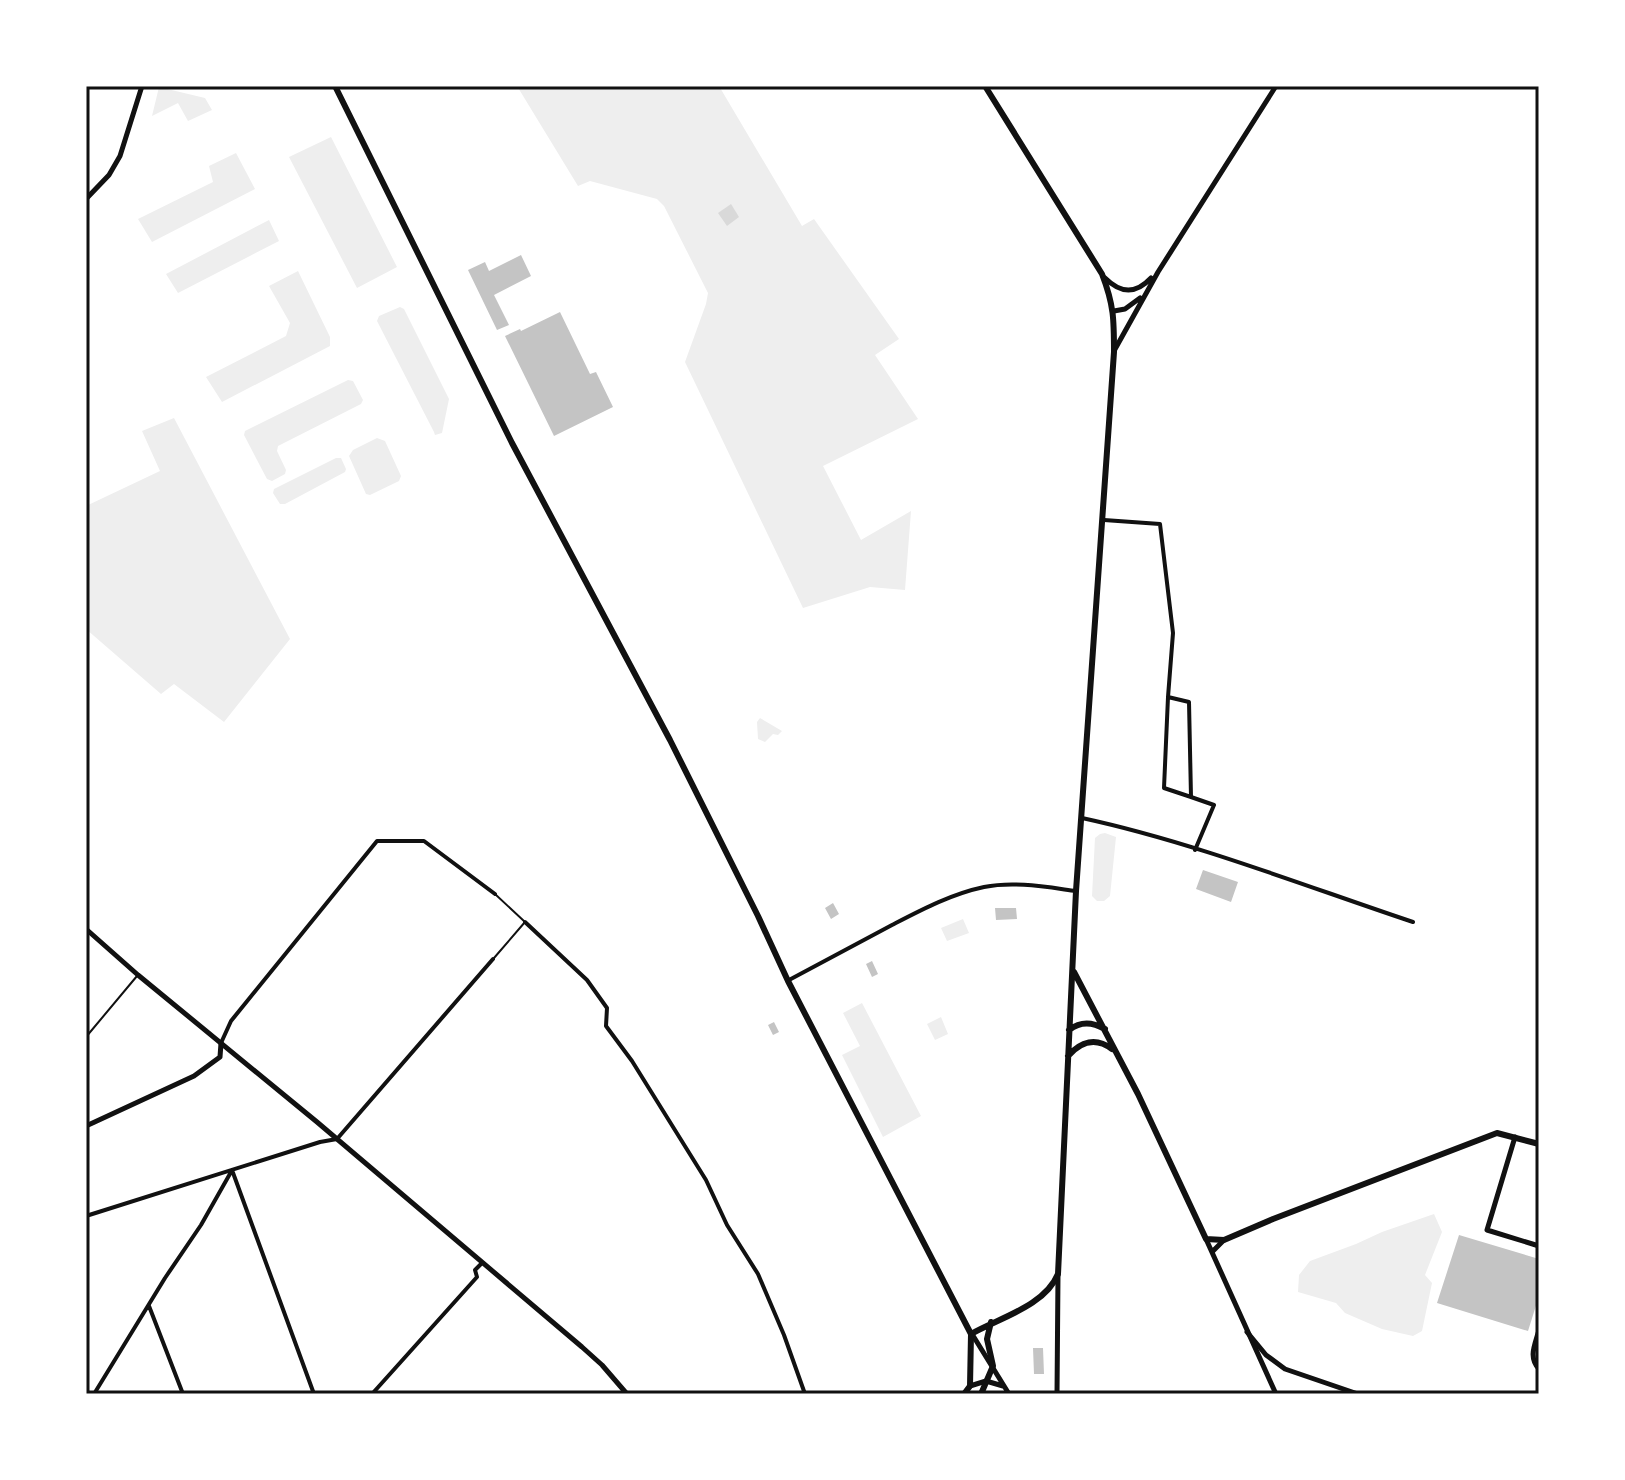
<svg xmlns="http://www.w3.org/2000/svg" width="1625" height="1480" font-family="Manrope,sans-serif">
  <rect width="100%" height="100%" fill="#fff"/>
  <!-- green -->
  <path fill="#eee" d="M517,86h202l83,140 12,-7 85,120 -24,16 43,64 -95,47 38,74 50,-29 -6,79 -35,-3 -67,21 -118,-246 21,-58 2,-11 -44,-87 -7,-7 -67,-18 -12,5z
    M159,87l46,11 7,12 -24,11 -10,-18 -26,13z
    M331,137l66,130 -40,21 -68,-131z
    M236,153l19,36 -103,53 -14,-23 75,-37 -4,-16z
    M269,220l10,21 -101,52 -12,-19z
    M298,271l32,66v9l-108,56 -16,-25 80,-41 4,-13 -21,-37z
    M400,307l4,2 45,90 -7,34 -7,2 -1,-3 -57,-111 2,-5z
    M348,380l5,1 10,19 -2,4 -83,42 -1,5 9,19 -1,4 -13,7 -5,-2 -23,-44 1,-4z
    M174,418l116,221 -66,83 -50,-38 -13,10 -75,-65v-123l74,-35 -18,-40z
    M377,438l8,3 16,35 -2,5 -29,14 -4,-1 -17,-38 4,-6z
    M336,458h5l5,11 -1,3 -60,32h-5l-7,-11 1,-4z
    M760,718l22,13 -4,4 -5,-1 -8,8 -7,-3 -1,-17z
    M1105,833l11,4 -6,59 -6,5h-7l-5,-5 3,-58 5,-4z
    M963,919l6,14 -22,8 -6,-13z
    M862,1003l59,113 -38,21 -41,-82 18,-9 -17,-33z
    M941,1017l7,17 -13,6 -8,-16z
    M1434,1214l8,18 -17,43 7,8 -10,48 -9,5 -31,-7 -37,-16 -9,-10 -38,-11 1,-17 11,-14 46,-17 26,-12z"/>
  <!-- water -->
  <path fill="#d9d9d9" d="M731,204l8,13 -12,9 -9,-13z"/>
  <!-- building -->
  <path fill="#c4c4c4" d="M521,255l10,21 -37,19 15,30 -12,5 -29,-60 17,-8 4,9z
    M560,312l30,62 6,-2 17,35 -59,29 -49,-100 15,-7 1,2z
    M1203,870l35,12 -7,20 -35,-13z
    M833,903l6,11 -8,5 -6,-11z
    M995,908h21l1,11 -21,1z
    M872,961l6,13 -6,3 -6,-13z
    M774,1022l5,10 -6,3 -5,-10z
    M1459,1235l80,24v37l-11,35 -91,-28z
    M1033,1348h10l1,26h-10z"/>
  <g fill="none" stroke-linecap="round" stroke-linejoin="round">
    <!-- service -->
    <path stroke="#111" stroke-width="2" d="M494,958l31,-36 -30,-28
      M86,1037l51,-61"/>
    <!-- minor -->
    <path stroke="#111" stroke-width="4" d="M1104,520l56,4 13,109 -5,64 21,5 2,95 23,8 -19,45
      M1168,697l-4,91 27,9
      M1082,818c111,24 223,68 331,104
      M525,922l62,58 20,28 -1,18 26,35 74,119 21,45 31,49 26,61 21,59
      M789,980c34,-18 69,-37 103,-55 29,-15 59,-31 92,-38 30,-6 62,0 92,4
      M221,1043l10,-22 146,-180h47l71,53
      M232,1170l82,224
      M86,1216l234,-74 17,-3 156,-180
      M149,1306l34,88
      M94,1394l71,-116 36,-53 30,-53
      M372,1394l105,-117 -2,-7 7,-7"/>
    <!-- tertiary -->
    <path stroke="#111" stroke-width="5" d="M86,1126l108,-50 26,-19 1,-14
      M1515,1137l-28,93 52,16
      M1206,1239l70,155
      M1212,1252l12,-12
      M1539,1330c-4,15 -11,27 0,39"/>
    <!-- secondary -->
    <path stroke="#111" stroke-width="5" d="M86,199l23,-24 11,-19 22,-70
      M1105,278c16,16 31,16 46,0
      M1114,311l11,-2 15,-11
      M1114,351l44,-79 118,-186
      M86,929l52,46 179,147 265,225 20,18 25,29
      M1247,1332l19,23 19,14 73,25
      M972,1334l37,60
      M970,1386l16,-5 17,5
      M1057,1394l1,-119"/>
    <!-- primary -->
    <path stroke="#111" stroke-width="6" d="M335,86l177,357 158,297 88,176 30,65 183,353
      M1074,972l64,122 68,145 18,1 49,-21 224,-86 42,11
      M1069,1030c12,-9 23,-8 36,-1
      M1068,1056c13,-15 28,-19 44,-7
      M971,1334c28,-16 74,-28 87,-60l18,-383 38,-539c0,-32 0,-47 -12,-78l-117,-188
      M964,1394l6,-8 1,-52
      M981,1394l12,-28 -6,-27 4,-17"/>
  </g>
  <!-- border -->
  <rect width="1625" height="1480" fill="none" stroke="#ffffff" stroke-width="176"/>
  <rect x="88" y="88" width="1449" height="1304" fill="none" stroke="#111" stroke-width="3"/>
</svg>
